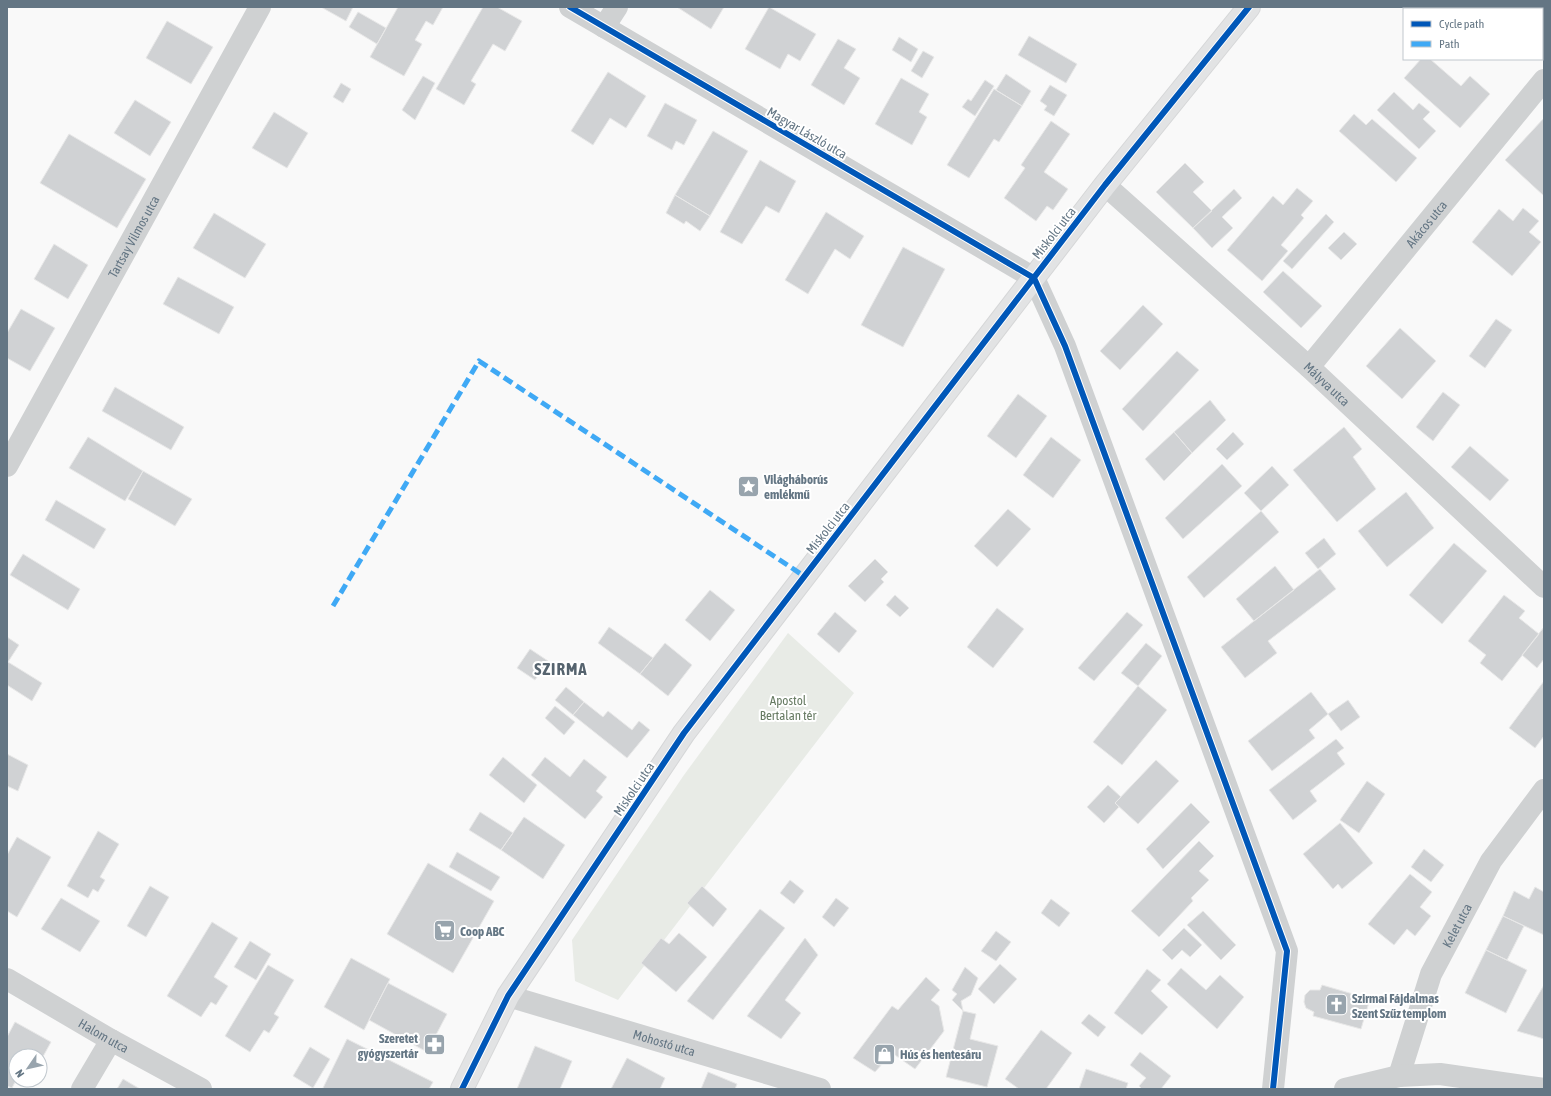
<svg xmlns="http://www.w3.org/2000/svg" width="1551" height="1096" font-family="'Asap Condensed',sans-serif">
  <rect width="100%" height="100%" fill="#f9f9f9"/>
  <!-- green -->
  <path fill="#e8ebe6" d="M788,633l66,60 -236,307 -43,-19 -3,-41 112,-165z"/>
  <!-- building -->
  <path fill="#d0d2d4" stroke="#e8e8e8" d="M321,7h32l-7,14z
    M398,7h45l-10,18 -7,-4 -11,19 7,4 -18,32 -34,-19z
    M483,7h14l25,14 -17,30 -12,-7 -22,37 5,3 -12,21 -28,-16z
    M677,7h47l-13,22z
    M769,7l47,27 -16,27 -12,-7 -8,15 -35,-20z
    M1456,7h38l2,2h-38z
    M358,12l28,16 -9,16 -28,-17z
    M1542,19l2,2v7l-2,2z
    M167,21l46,26 -22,37 -45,-26z
    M1029,36l48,28 -11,19 -48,-28z
    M899,37l19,12 -7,13 -19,-12z
    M838,39l18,10 -12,19 16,10 -16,27 -33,-20z
    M923,51l11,6 -12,21 -11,-7z
    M1421,59h9l31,27 9,-10 20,18 -30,34 -56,-50z
    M608,72l38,24 -20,32 -16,-10 -17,27 -22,-14z
    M1006,74l25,17 -9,15 -26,-16z
    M423,76l12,7 -20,37 -13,-10z
    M901,78l28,16 -10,18 8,5 -15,28 -37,-21z
    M985,80l9,6 -19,30 -13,-9 6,-8 3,2z
    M341,83l10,6 -8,14 -10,-6z
    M1050,85l17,10 -13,21 -10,-6 3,-4 -7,-5z
    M994,89l28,17 -23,36 -5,-3 -25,39 -22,-13z
    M1394,92l19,18 6,-7 11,9 -7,7 13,12 -17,18 -42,-39z
    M135,100l36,22 -21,34 -36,-23z
    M665,103l32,17 -13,25 -8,-4 -4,9 -25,-14z
    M274,112l34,21 -21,35 -35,-20z
    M1354,114l12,11 6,-6 45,39 -21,24 -57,-51z
    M1544,118v78l-39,-36z
    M1051,121l19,13 -26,38 24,17 -15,21 -6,-4 -11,15 -32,-23 21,-30 -4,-3z
    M713,131l35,20 -38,65 -35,-21z
    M69,134l77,45 -29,49 -77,-45z
    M760,160l36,21 -17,32 -13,-7 -24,38 -22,-12z
    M1185,163l19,19 -11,10 19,19 -19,17 -37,-36z
    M1297,188l16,13 -12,14 3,3 -23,27 7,6 -26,30 -35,-31 46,-54 10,9z
    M1234,189l8,9 -20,19 11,11 -21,20 -19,-20z
    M675,195l35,21 -10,15 -14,-10 -2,3 -18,-11z
    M1523,208l16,13 -10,11 12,10 -29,34 -40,-34 27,-33 14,12z
    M826,212l38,24 -14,23 -15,-10 -27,45 -23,-14z
    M214,213l52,31 -21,34 -52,-30z
    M1326,214l8,8 -42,47 -9,-8z
    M1344,232l13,12 -16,16 -13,-12z
    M54,244l34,21 -20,34 -34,-20z
    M903,247l42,22 -42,78 -42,-22z
    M1283,271l39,35 -21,22 -38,-36z
    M178,277l56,30 -15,27 -56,-30z
    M1143,305l20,19 -43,46 -20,-19z
    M21,309l34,19 -25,43 -23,-13v-25z
    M1496,319l16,11 -27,38 -16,-12z
    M1400,328l36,33 -34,38 -36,-33z
    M1177,351l22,19 -56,61 -21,-22z
    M115,387l69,40 -13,23 -69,-39z
    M1443,392l17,13 -27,36 -17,-14z
    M1018,394l29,22 -31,42 -29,-22z
    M1210,400l16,20 -34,33 -18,-21z
    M1344,427l18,22 -9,8 23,32 -39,33 -44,-52z
    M1174,432l18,21 -28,28 -19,-22z
    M1233,432l11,12 -17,16 -11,-11z
    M88,437l55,34 -18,30 -56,-33z
    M1051,437l30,23 -28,38 -30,-23z
    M1470,446l39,34 -19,21 -39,-34z
    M1222,464l20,22 -59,53 -18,-21z
    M1272,466l17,19 -28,26 -17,-18z
    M143,471l49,28 -17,27 -47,-27z
    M1406,492l28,36 -47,39 -29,-36z
    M56,500l50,29 -12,20 -49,-29z
    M1008,509l23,20 -34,38 -23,-21z
    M1261,511l18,21 -75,66 -17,-21z
    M1324,538l12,16 -18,15 -13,-16z
    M1454,543l33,28 -45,53 -33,-29z
    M23,554l57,35 -12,21 -58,-35z
    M875,559l13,13 -7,7 3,3 -19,20 -17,-16z
    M1275,566l19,24 -40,31 -18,-22z
    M1320,569l16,20 -68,52 9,12 -32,25 -24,-31z
    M710,590l25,20 -25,31 -25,-21z
    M895,595l14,13 -9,9 -14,-12z
    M1504,595l21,16 -6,7 20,16 -37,47 -22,-18 6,-8 -18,-14z
    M997,608l27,21 -31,39 -26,-21z
    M835,612l22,19 -18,22 -22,-19z
    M1127,612l16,13 -49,56 -16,-13z
    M609,627l44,31 -13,16 -42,-31z
    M1544,627v32l-7,9 -15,-13z
    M7,637l12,8 -11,17 34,21 -10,18 -25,-16z
    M665,643l27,22 -24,31 -28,-22z
    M1146,643l16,13 -24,30 -17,-13z
    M530,649l18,12 -13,19 -18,-12z
    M1544,681v55l-9,12 -26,-20z
    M1138,686l29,24 -45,55 -29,-23z
    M566,687l18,15 -11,13 -18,-15z
    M1311,692l17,22 -19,16 6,8 -43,33 -24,-30z
    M1348,700l12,17 -19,14 -13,-17z
    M584,702l19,15 5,-6 24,19 7,-9 11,9 -23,28 -54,-43z
    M555,706l20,16 -11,13 -19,-17z
    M1336,739l8,9 -7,5 8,11 -35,27 7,10 -24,19 -24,-30z
    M7,754l21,11 -10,26 -11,-5z
    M503,757l34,28 -13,18 -35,-28z
    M545,757l25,20 14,-18 23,18 -11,14 7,6 -18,22 -54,-44z
    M1156,760l23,21 -41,43 -23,-21z
    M1367,781l18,13 -26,39 -19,-13z
    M1108,785l13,12 -6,6 4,4 -15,16 -17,-16z
    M1191,803l19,19 -47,47 -17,-20z
    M480,812l33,21 -12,17 -32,-20z
    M524,817l41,28 -22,34 -42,-29z
    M1340,823l33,40 -31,26 -4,-5 -5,5 -30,-35z
    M98,831l21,13 -19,33 5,3 -7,12 -5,-3 -5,9 -21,-12z
    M17,837l34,20 -34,60 -10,-6v-56z
    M1199,841l15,15 -15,15 10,9 -18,18 2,3 -34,36 -28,-26z
    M1424,849l20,16 -13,17 -20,-15z
    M457,852l43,25 -9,14 -42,-24z
    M428,863l66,38 -41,72 -66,-39z
    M1410,874l22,18 -12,15 11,9 -16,20 -8,-7 -13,16 -26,-21z
    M790,880l14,11 -10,13 -14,-11z
    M150,886l19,11 -23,40 -19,-11z
    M702,886l25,23 -14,18 -26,-24z
    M1535,887l9,5v43l-41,-19 11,-25 15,8z
    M61,898l39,23 -20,31 -39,-23z
    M836,898l13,10 -15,19 -12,-10z
    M1051,899l19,14 -11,14 -18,-14z
    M760,909l25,19 -72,92 -26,-19z
    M1203,911l33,34 -15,15 -34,-35z
    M1503,916l21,10 -17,34 -21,-10z
    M212,922l26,16 -24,39 14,9 -12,19 -5,-3 -10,15 -34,-21z
    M1184,928l18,17 -12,12 -8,-7 -10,10 -10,-10z
    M996,931l15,11 -15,19 -15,-10z
    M679,933l28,24 -31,35 -35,-29 20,-25 8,6z
    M805,938l13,17 -33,45 16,13 -20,26 -34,-23z
    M250,941l21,13 -15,26 -22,-13z
    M1486,950l41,20 -21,43 -41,-20z
    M351,958l39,21 -26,51 -40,-23z
    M1000,964l17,15 -23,25 -16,-15z
    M268,965l26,15 -20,34 5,3 -10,16 -5,-3 -14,22 -25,-16z
    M965,967l13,11 -7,17 -10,6 2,10 -11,-11 5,-6 -5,-4z
    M1181,968l25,22 14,-15 24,22 -27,32 -50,-45z
    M1147,969l14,11 -10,11 17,16 -26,28 -28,-22z
    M926,977l14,13 -9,10 8,6 5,25 -29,38 -23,-16 -17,19 -22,-14 39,-52 6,4z
    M388,983l59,31 -20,38 -58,-32z
    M1322,985l48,14 -9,30 -48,-13 1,-4 -8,-4 -2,-6 1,-7 5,-5h10z
    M1544,985v54l-27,-8z
    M963,1011l13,3 -6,25 28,7 -11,41 -41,-10z
    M1089,1014l17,13 -8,10 -17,-14z
    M15,1022l36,20 -11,20v-6h-24v24l-4,8 -5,-2v-49z
    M1041,1030l31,23 -26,36h-27l-14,-10z
    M347,1039l86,43 -4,7h-103l-3,-1z
    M535,1046l37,15 -12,28h-43z
    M310,1047l20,12 -17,29 -20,-12z
    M1140,1052l31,24 -10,13h-19l-3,-3 7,-8 -16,-13z
    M627,1058l38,20 -5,11h-49z
    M1086,1069l42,14 -2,6h-47z
    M708,1072l29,12 -2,5h-34z
    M123,1079l17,10h-23z"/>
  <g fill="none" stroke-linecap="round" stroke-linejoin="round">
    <defs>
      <path id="secondary" d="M462,1089l46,-93 176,-263 421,-548 144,-178"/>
    </defs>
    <!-- secondary casing -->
    <use href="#secondary" stroke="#d6d7d8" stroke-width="24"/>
    <!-- street -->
    <g stroke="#cfd1d2" stroke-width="22">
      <path d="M570,7l464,271 31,68 222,605 -14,138"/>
      <path d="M604,27l13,-20"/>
      <path id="s1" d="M1105,185l204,182 235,220"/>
      <path id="s2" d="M1309,367l235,-287"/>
      <path id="s3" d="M7,466l253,-459"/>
      <path id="s4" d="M7,979l104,61 90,49"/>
      <path id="s5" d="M508,996l312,93"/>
      <path id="s6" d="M1399,1076l32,-102 60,-113 53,-71"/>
      <path d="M82,1089l29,-49"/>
      <path d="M1345,1089l54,-13 41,-2 104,15"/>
    </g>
    <!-- secondary -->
    <use href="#secondary" stroke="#e2e3e4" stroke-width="22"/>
    <!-- quiet -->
    <path stroke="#3fa9f5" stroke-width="5" stroke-dasharray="10 5" stroke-linecap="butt" d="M333,606l146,-245 325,215"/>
    <defs>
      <path id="cycleway" d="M570,7l464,271 31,68 222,605 -14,138
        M462,1089l46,-93 176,-263 421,-548 144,-178"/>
    </defs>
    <!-- cycleway casing -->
    <use href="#cycleway" stroke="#fff" stroke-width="8"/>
    <!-- cycleway -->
    <use href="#cycleway" stroke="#0057b8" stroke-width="6"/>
  </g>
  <!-- icons -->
  <defs>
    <symbol id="sight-square" viewBox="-11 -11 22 22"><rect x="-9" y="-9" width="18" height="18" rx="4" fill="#98a4ad" stroke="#fff"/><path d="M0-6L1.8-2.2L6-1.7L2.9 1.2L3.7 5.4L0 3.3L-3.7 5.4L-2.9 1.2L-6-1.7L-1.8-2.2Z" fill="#fff"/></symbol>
    <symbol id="supermarket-square" viewBox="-11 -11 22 22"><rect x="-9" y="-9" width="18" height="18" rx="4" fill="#98a4ad" stroke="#fff"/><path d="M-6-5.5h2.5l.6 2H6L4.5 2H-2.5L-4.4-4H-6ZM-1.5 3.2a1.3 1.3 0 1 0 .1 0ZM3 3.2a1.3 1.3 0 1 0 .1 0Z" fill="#fff"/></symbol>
    <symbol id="church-square" viewBox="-11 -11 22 22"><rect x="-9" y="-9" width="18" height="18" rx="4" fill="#98a4ad" stroke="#fff"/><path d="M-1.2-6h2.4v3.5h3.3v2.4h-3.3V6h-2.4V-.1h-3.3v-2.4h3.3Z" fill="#fff"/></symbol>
    <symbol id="pharmacy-square" viewBox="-11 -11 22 22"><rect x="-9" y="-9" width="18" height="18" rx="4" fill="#98a4ad" stroke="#fff"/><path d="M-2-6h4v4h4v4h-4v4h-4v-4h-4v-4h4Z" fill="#fff"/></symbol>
    <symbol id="shop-square" viewBox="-11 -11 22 22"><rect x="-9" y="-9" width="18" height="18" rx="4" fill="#98a4ad" stroke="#fff"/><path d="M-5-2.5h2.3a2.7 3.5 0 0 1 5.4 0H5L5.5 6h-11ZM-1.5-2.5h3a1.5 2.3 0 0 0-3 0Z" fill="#fff"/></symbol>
  </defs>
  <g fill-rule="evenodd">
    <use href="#sight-square" x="736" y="474" width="25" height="25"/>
    <use href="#supermarket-square" x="432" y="918" width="25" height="25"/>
    <use href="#church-square" x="1324" y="992" width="25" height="25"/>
    <use href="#pharmacy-square" x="422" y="1032" width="25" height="25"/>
    <use href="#shop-square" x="872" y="1042" width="25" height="25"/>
  </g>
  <g text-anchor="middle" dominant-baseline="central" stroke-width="4" stroke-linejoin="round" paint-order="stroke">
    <!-- street labels -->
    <g font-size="13" fill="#647684" stroke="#fff">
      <text transform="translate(807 133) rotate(30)">Magyar László utca</text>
      <text stroke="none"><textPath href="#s2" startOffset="185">Akácos utca</textPath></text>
      <text transform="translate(1054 233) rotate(-52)">Miskolci utca</text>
      <text stroke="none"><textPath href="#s3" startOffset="262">Tartsay Vilmos utca</textPath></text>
      <text stroke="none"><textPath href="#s1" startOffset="298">Mályva utca</textPath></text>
      <text transform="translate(828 528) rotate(-52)">Miskolci utca</text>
      <text transform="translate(634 789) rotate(-56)">Miskolci utca</text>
      <text stroke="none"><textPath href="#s6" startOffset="162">Kelet utca</textPath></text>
      <text stroke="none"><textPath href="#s4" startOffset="112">Halom utca</textPath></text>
      <text stroke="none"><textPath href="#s5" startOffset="163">Mohostó utca</textPath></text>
    </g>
    <!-- poi labels -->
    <g font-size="13" font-weight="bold" fill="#647684" stroke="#fff" text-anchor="start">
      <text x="764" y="479">Világháborús<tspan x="764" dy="15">emlékmű</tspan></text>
      <text x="460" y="931">Coop ABC</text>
      <text x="1352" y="998">Szirmai Fájdalmas<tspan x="1352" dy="15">Szent Szűz templom</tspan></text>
      <text x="418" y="1038" text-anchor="end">Szeretet<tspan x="418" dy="15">gyógyszertár</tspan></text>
      <text x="900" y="1054">Hús és hentesáru</text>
    </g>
    <!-- park labels -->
    <g font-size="13" fill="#677b63" stroke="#fff">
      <text x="788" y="700">Apostol<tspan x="788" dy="15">Bertalan tér</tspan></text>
    </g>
    <!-- district labels -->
    <g font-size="17" font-weight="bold" letter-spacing="1" fill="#56646f" stroke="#fff">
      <text x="561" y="669">SZIRMA</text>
    </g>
  </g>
  <!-- border -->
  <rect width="1551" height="1096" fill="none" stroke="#647684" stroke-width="16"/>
  <!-- legend -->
  <rect x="1403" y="8" width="140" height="52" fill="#ffffff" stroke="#c1c8ce"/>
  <rect x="1411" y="21" width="20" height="6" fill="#0057b8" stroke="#c1c8ce"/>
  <text x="1439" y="28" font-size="12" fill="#647684">Cycle path</text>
  <rect x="1411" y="41" width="20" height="6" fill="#3fa9f5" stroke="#c1c8ce"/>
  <text x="1439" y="48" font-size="12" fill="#647684">Path</text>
  <!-- north arrow -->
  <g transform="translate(28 1068) rotate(236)"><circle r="19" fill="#ffffff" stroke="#c1c8ce"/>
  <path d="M0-3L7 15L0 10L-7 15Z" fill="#98a4ad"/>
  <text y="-6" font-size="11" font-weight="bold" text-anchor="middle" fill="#647684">N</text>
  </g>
</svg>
